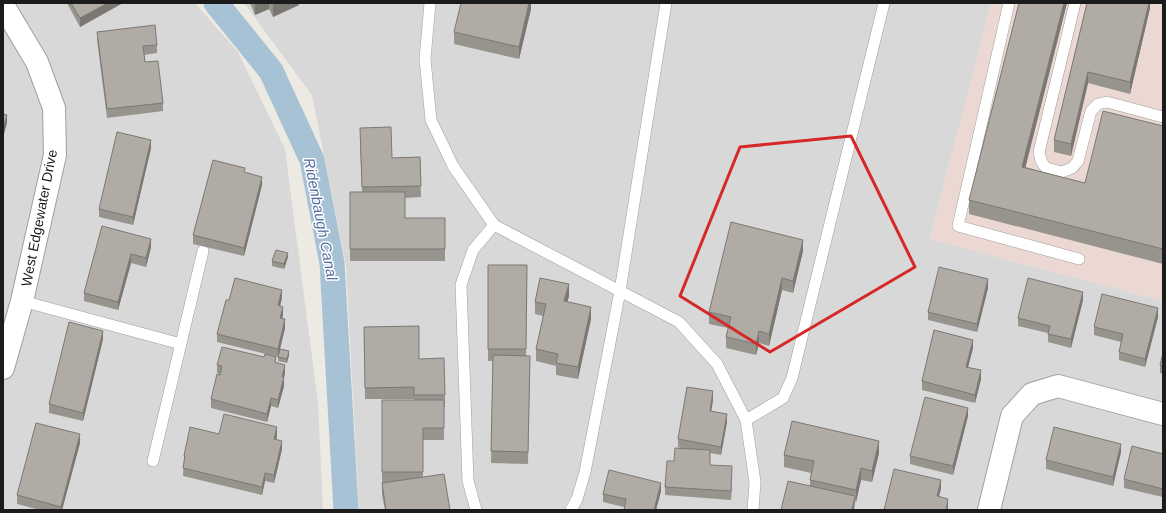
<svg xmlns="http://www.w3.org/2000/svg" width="1166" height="513" font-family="Helvetica,sans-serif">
  <rect width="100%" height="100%" fill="#eceae2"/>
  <!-- residential -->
  <path fill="#d9d8d8" d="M3,3h192l43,49 47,97 33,254 5,107h-320z
    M244,3h747l-61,236 233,62v209h-804l-13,-244 -34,-171z"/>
  <!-- commercial -->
  <path fill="#ebd8d2" d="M991,3h172v298l-233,-62z"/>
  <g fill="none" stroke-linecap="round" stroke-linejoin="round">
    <!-- canal -->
    <path stroke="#a7c2d5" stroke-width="25" d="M216,3l55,68 41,89 20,103 14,247"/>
    <defs>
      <path id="lane" d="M430,3l-5,56 6,61 22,46 41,59 185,97 38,42 29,56 9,62 -2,28
        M1009,3l-51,223 121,33
        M1075,3l-36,149 2,9 5,7 16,4 10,-4 6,-7 13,-50 7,-7 9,-2 56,15
        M22,301l159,43
        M746,420l37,-22 9,-20 92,-375
        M153,461l50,-210
        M476,510l-8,-29 -7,-196 12,-35 21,-25
        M571,510l6,-11 8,-27 35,-181 46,-288"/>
      <path id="street" d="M3,5l34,57 17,46 1,47 -33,146 -19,67
        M989,510l23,-94 20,-22 26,-8 105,28"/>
    </defs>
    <!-- lane casing -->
    <use href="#lane" stroke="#9f9f9f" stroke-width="12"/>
    <!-- street casing -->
    <use href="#street" stroke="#9f9f9f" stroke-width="24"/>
    <!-- lane -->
    <use href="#lane" stroke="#fff" stroke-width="11"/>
    <!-- street -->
    <use href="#street" stroke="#fff" stroke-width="22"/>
  </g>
  <!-- wall -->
  <path fill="#97948e" d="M67,3h54v1l-41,23z
    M250,3h49v2l-26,12 -4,-8 -14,6z
    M531,3v6l-12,50 -65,-15v-12z
    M1019,3h48l-42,164 60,16 78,-57v138l-194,-50v-14z
    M1087,3h63v5l-20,86 -42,-11 -17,73 -17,-4v-12z
    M97,32l60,13v8l-13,2 1,7 18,41v8l-56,7 -10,-78z
    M360,140l32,18 28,-1 1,40 -16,1v20h40v43h-95v-69h12z
    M151,148l-18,77 -34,-8v-8z
    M245,173l17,12 -18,71 -51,-12v-9z
    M102,226l49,21 -5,20 -15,-4 -13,47 -34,-9v-8z
    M803,251l-10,42 -11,-3 -13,56 -10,-3 -3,12 -30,-7v-11l2,-9 -19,-4v-12z
    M288,257l-4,12 -12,-3v-5z
    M488,265h39l-1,91 4,12 -2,96 -37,-1 2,-102h-5z
    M988,288l-11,44 -49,-12v-8z
    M569,296l-2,6 24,17 -13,60 -22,-4v-9l-20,-5v-12l7,-33 -8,-2v-12z
    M282,298l-2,8 3,9 -1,4 3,9 -5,21 9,6 -2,8 -9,-2v-4l-61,-15v-8l12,-34z
    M1083,300l-12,48 -23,-6v-9l-30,-7v-8z
    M1158,317l-13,50 -26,-7v-8l2,-10 -27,-7v-8z
    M364,327l55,32 26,36v12h-1v33h-21v38l27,32h-65l-3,-15v-95h32v-1h-49z
    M103,339l-20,82 -34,-8v-9z
    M973,348l-5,19 13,12 -6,24 -53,-13v-9z
    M1163,353v21l-3,-1v-8z
    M276,363l9,10 -1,4v9l-6,22 -7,-2 -4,16 -56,-14v-9l9,-25 -3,-1v-8z
    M713,400l-2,11 16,11 -6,33 -11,-2v12l22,10 -1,25 -66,-5v-8l9,-26 7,-13 -3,-1v-8z
    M968,416l-15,59 -43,-11v-8z
    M219,434l58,2 -1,4 6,9 -8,34 -9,-2 -3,14 -79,-19 1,-20z
    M80,443l-18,67h-22l-23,-6v-9z
    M1121,452l-8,34 -67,-17v-9z
    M879,453l-7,29 -11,-2 -5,22 -1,-1 -1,9h-73l29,-24v-6l1,-7 -27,-6v-12z
    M1163,454v43l-39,-9v-9z
    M661,491l-5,19h-32v-3l-21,-5v-8z"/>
  <!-- shaded-wall -->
  <path fill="#7b7874" d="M108,3h13v1l-41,23v-9z
    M255,3h14v6l-14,6z
    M278,3h21v2l-26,12v-12z
    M529,3h2v6l-12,50v-12z
    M1064,3h3l-45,178v-14z
    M1149,3h1v5l-20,86v-12z
    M1088,72v11l-17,73v-12z
    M7,115v8l-4,15v-9z
    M151,140v8l-18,77v-8z
    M262,177v8l-18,71v-8z
    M151,239v8l-5,20v-9z
    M803,240v11l-10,42v-12z
    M288,253v4l-4,12v-5z
    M131,254v9l-13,47v-8z
    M782,278v12l-13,56v-12z
    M988,279v9l-11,44v-8z
    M569,284v12l-5,17v-12z
    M282,290v8l-4,16v-9z
    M1083,292v8l-12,48v-9z
    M283,307v8l-3,11v-8z
    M591,307v12l-13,60v-12z
    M1158,308v9l-13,50v-8z
    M285,319v9l-7,29v-8z
    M103,331v8l-20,82v-8z
    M759,331v12l-3,12v-11z
    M973,340v8l-7,27v-8z
    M289,351v4l-2,8v-4z
    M285,365v8l-3,12v-8z
    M981,370v9l-6,24v-8z
    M284,377v9l-6,22v-8z
    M713,391v9l-3,19v-8z
    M271,398v8l-4,16v-8z
    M968,408v8l-15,59v-9z
    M727,414v8l-6,33v-8z
    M277,427v9l-3,12v-9z
    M80,434v9l-18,67h-1v-3z
    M282,441v8l-8,34v-8z
    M879,441v12l-7,29v-11z
    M1121,444v8l-8,34v-9z
    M732,466v9l-1,25v-9z
    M861,468v12l-5,22v-12z
    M265,473v8l-3,14v-8z
    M941,480v9l-4,15v-8z
    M661,483v8l-5,19h-2z
    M855,496l-1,14h-2z
    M948,499v11h-2z"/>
  <!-- building -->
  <path fill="#b0aca5" stroke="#7b7874" d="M71,3h37l-28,15z
    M272,3h6l-5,2z
    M461,3h68l-10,44 -65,-15z
    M1019,3h45l-42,164 63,16 18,-72 60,15v123l-194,-49z
    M1087,3h62l-19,79 -42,-10 -17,72 -17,-4z
    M155,25l2,20 -14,1 2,16 13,-1 5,42 -56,6 -10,-77z
    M3,114l4,1 -4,14z
    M391,127l1,31 28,-1 1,29 -59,1 -2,-59z
    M117,132l34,8 -18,77 -34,-8z
    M213,160l32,8 -1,4 18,5 -18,71 -51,-13z
    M350,192h55v26h40v31h-95z
    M731,222l72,18 -10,41 -11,-3 -13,56 -10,-3 -3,13 -30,-7 5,-20 -22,-5z
    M102,226l49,13 -5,19 -15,-4 -13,48 -34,-9z
    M276,250l12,3 -4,11 -12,-3z
    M488,265h39l-1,84h-38z
    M939,267l49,12 -11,45 -49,-12z
    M235,278l47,12 -4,15 5,2 -3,11 5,1 -7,30 -61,-15 9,-34h3z
    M540,278l29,6 -5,17 27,6 -13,60 -22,-4 2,-9 -22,-5 10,-45 -11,-2z
    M1028,278l55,14 -12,47 -23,-5 2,-8 -32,-8z
    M1102,294l56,14 -13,51 -26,-7 4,-18 -29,-7z
    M69,322l34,9 -20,82 -34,-9z
    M419,326v33l25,-1 1,37h-31v-8l-49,1 -1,-61z
    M934,330l39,10 -7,27 15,3 -6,25 -53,-14z
    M222,347l42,10 1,-3 11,3 -1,5 10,3 -3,12h2l-6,23 -7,-2 -4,16 -56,-15 6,-25 3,1 2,-9 -5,-1z
    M280,349l9,2 -2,8 -9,-2z
    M1163,353v13l-3,-1z
    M493,355l37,1 -2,96 -37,-1z
    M687,387l26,4 -3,20 17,3 -6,33 -43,-8z
    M925,397l43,11 -15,58 -43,-10z
    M382,400h62v28h-21v44h-41z
    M224,414l53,13 -3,12 8,2 -8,34 -9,-2 -3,14 -79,-19 2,-12h-1l6,-29 29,7z
    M792,421l87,20 -7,30 -11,-3 -5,22 -46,-10 4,-19 -30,-6z
    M36,423l44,11 -19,73 -44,-12z
    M1054,427l67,17 -8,33 -67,-17z
    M1132,446l31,8v35l-39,-10z
    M675,448l35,2v15l22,1 -1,25 -66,-4 2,-26h7z
    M894,469l47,11 -4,16 11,3 -2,11h-62z
    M609,470l52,13 -7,27h-30l2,-11 -23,-5z
    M444,474l6,36h-64l-4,-27z
    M788,481l67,15 -3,14h-71z"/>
  <!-- marked area -->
  <path fill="none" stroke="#d62828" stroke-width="3" stroke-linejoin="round" d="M851,136l64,131 -145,85 -90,-56 60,-149z"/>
  <g text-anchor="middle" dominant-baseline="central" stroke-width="3" stroke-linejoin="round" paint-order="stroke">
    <!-- street labels -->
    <g font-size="14" fill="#1b1b1b" stroke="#fff">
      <text transform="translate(39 218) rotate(-79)">West Edgewater Drive</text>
    </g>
    <!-- water labels -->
    <g font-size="15" font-style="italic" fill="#536c9f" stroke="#fff">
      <text transform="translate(321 219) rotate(79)">Ridenbaugh Canal</text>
    </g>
  </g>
  <!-- border -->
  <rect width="1166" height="513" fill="none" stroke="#1b1b1b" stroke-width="8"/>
</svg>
